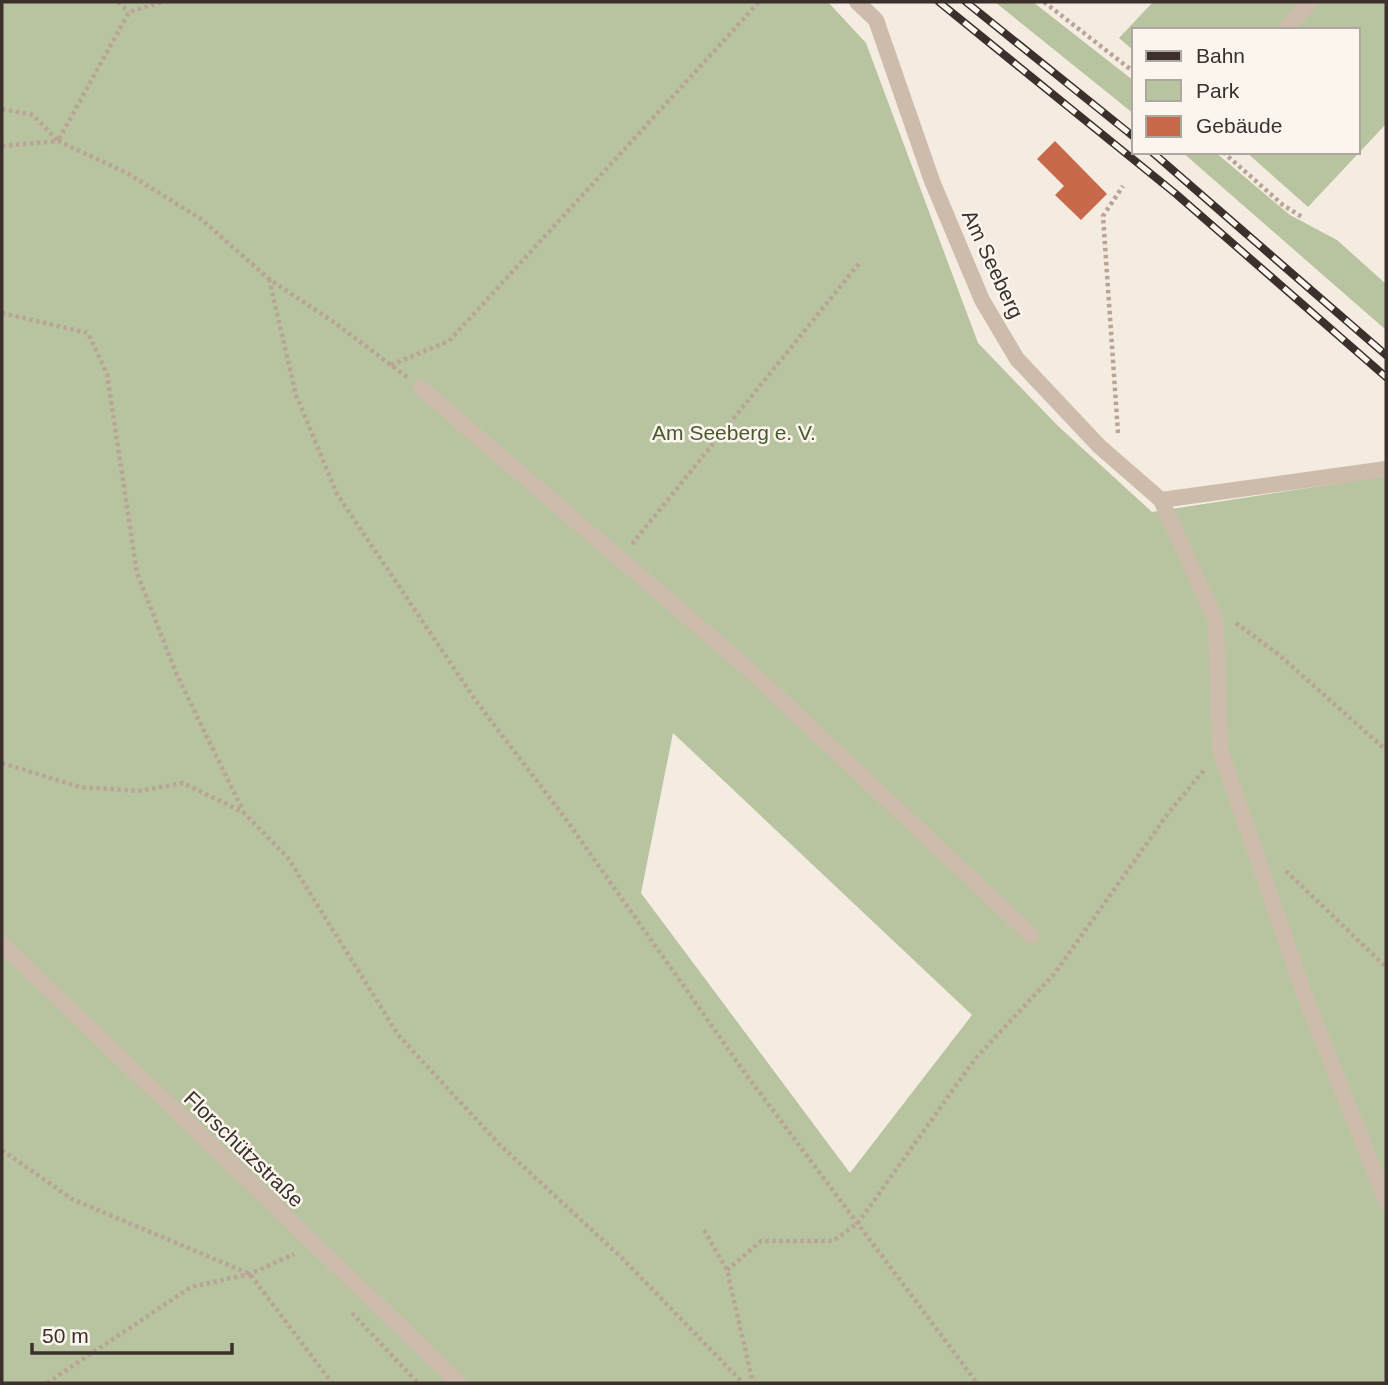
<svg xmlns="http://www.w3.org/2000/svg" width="1388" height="1385" font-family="Arial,sans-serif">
  <rect width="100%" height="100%" fill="#f4ebe1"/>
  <!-- green -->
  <path fill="#b8c4a0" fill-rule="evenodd" d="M2,2h826l38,41 112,300 80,83 94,86 234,-36v907h-1384zM673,733l299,282 -122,158 -209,-280z
    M995,2h38l101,79v33z
    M1153,2h233v122l-78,83 -62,-55h112v-122h-224v21l-15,-13z
    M1182,152h33l75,63 47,25 49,44v46z"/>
  <!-- building -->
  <path fill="#c8694b" d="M1055,141l52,53 -26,26 -26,-25 9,-9 -27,-27z"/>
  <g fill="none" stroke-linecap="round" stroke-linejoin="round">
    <!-- path -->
    <path stroke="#b9a596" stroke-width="4.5" stroke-dasharray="3.5 3.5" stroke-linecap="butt" d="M118,2l11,10
      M1044,2l90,70
      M2,109l31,6 25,26 71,-129 33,-10
      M2,146l56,-5 69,32 74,46 68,60 66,44 72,54
      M1223,152l60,53 19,12
      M269,279l27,116 41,99 139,207 89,117 180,255 232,310
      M2,313l86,20 19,41 30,199 40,102 66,136
      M391,365l58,-24 310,-339
      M1118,433l-15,-217 20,-30
      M632,544l229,-283
      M1236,623l42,31 108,96
      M2,763l78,24 59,4 44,-8 60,29 45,46 111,178 101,109 122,113 121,125
      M1286,871l100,96
      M2,1150l70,49 178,75 82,109
      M704,1230l23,40 26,113
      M727,1270l34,-29h72l25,-18 117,-164 80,-86 114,-161 36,-43
      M352,1313l66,70
      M47,1383l144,-96 59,-13 44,-20"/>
    <!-- service -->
    <path stroke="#cdbbac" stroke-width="16" d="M857,2l19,18 56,161 50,119 35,59 82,87 62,54 55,121 4,129 86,249 80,202
      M1284,30l26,-28
      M421,388l324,278 286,269
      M1161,500l225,-31
      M2,944l457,439"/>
    <defs>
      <path id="rail" d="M939,2l237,192 210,183
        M966,2l168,135
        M1152,152l234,203"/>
    </defs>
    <!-- rail casing -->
    <use href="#rail" stroke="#3b302b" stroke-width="8"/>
    <!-- rail -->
    <use href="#rail" stroke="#fbf5ee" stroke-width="5" stroke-dasharray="16" stroke-linecap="butt"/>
  </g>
  <g text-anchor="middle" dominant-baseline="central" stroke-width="5" stroke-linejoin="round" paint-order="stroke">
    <!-- street labels -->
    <g font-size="21" fill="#3b302b" stroke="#fbf5ee">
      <text transform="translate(993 264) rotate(65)">Am Seeberg</text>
      <text transform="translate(244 1149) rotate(44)">Florschützstraße</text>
    </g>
    <!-- park labels -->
    <g font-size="21" fill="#4a5a2e" stroke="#fbf5ee">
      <text x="734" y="432">Am Seeberg e. V.</text>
    </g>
  </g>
  <!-- border -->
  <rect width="1388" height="1385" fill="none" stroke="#3b302b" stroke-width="7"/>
  <!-- legend -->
  <rect x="1132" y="28" width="228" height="126" fill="#fbf5ee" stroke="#aea6a0" stroke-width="2"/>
  <rect x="1146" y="51" width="35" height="10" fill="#3b302b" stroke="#aea6a0" stroke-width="2"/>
  <text x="1196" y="63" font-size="21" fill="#3b302b">Bahn</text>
  <rect x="1146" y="80" width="35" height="21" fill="#b8c4a0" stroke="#aea6a0" stroke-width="2"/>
  <text x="1196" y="98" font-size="21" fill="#3b302b">Park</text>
  <rect x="1146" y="116" width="35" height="21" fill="#c8694b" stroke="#aea6a0" stroke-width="2"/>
  <text x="1196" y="133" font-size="21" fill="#3b302b">Gebäude</text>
  <!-- scale -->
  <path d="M32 1343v10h200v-10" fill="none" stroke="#3b302b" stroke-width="3.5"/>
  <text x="42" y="1343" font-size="21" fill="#3b302b" stroke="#fbf5ee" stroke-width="5" paint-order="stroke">50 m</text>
</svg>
